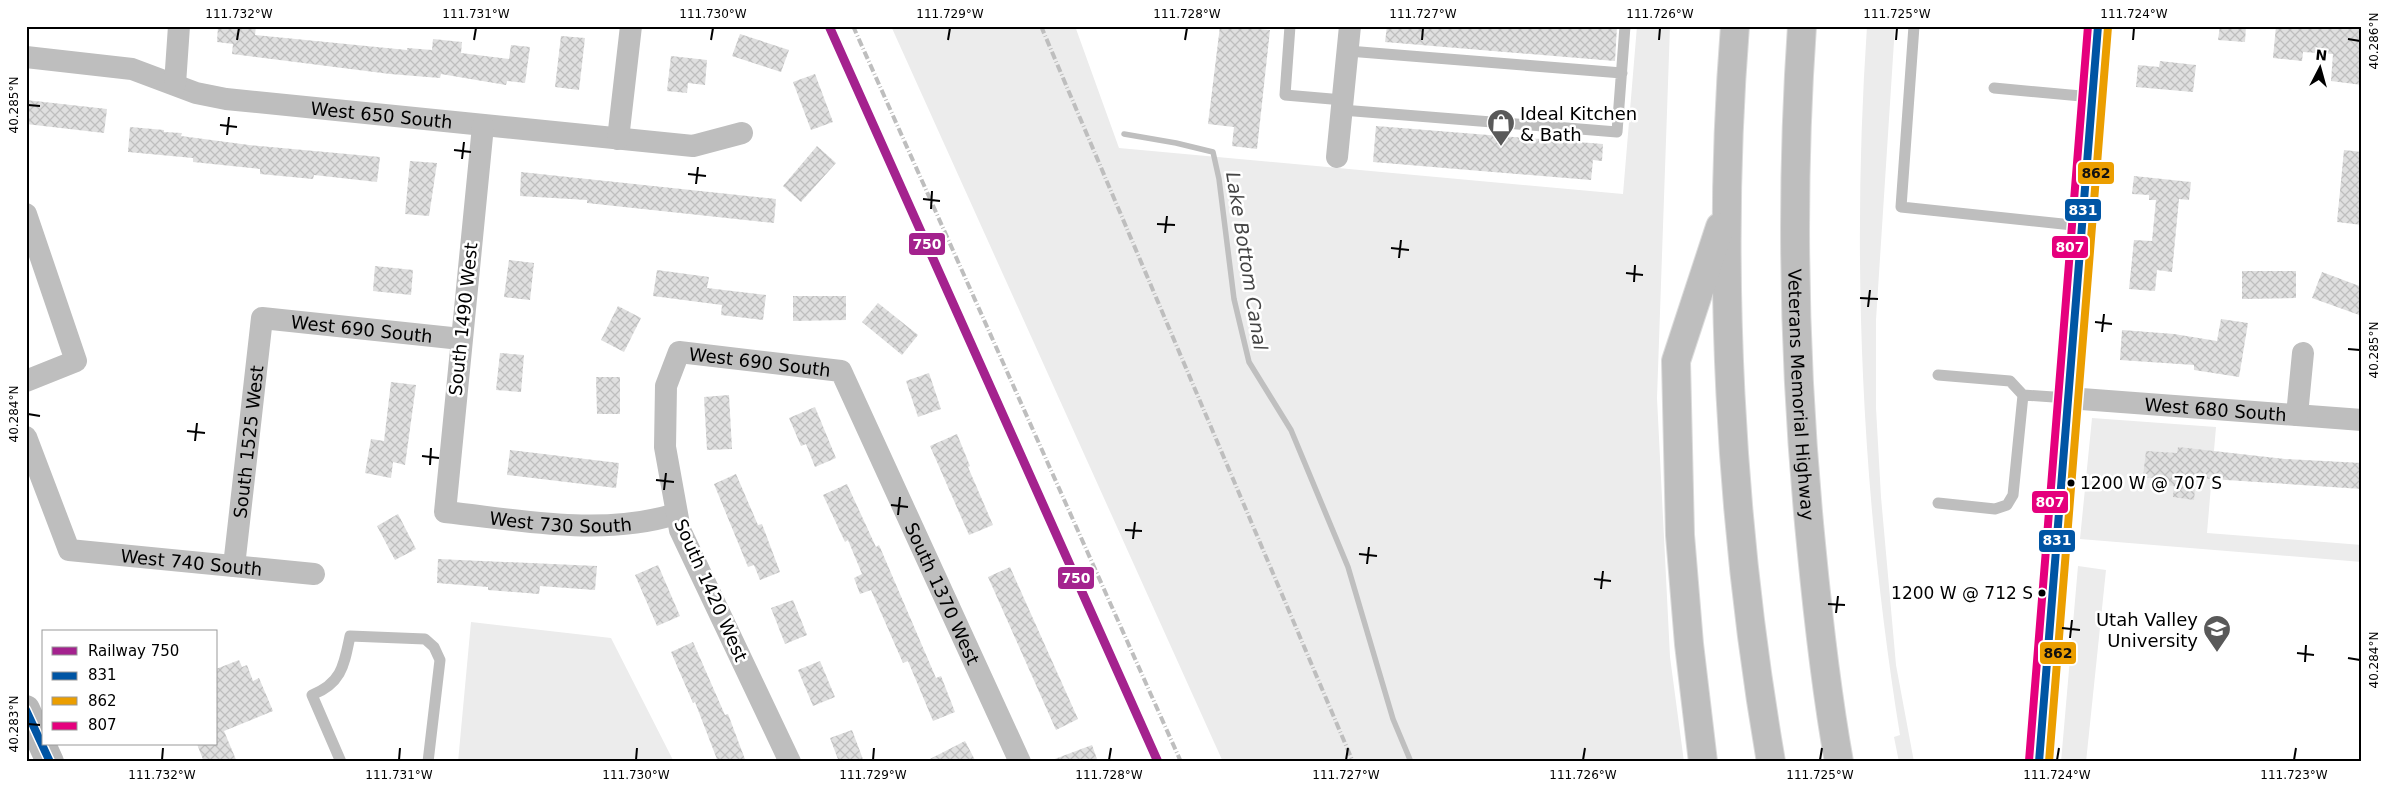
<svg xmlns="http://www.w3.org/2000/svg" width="2388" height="788" font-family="'DejaVu Sans',sans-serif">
  <defs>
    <pattern id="building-cross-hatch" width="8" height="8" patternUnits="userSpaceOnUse" patternTransform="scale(1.25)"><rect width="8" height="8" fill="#dfdfdf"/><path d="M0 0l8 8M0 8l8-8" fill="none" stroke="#bebebe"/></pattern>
  </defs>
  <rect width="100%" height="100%" fill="#fff"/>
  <!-- green -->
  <path fill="#ececec" d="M891,26h184l44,122 504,46 14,-168h33l-13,372 13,259 14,105h-461z
    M1867,26h28l-19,294v88l5,89 15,168 18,97h-15l-5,-25 6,-2c-38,-235 -49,-472 -33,-709z
    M2092,418l124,9 -9,106 155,12v17l-282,-23z
    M2078,566l28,4 -20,192h-25z
    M471,622l140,16 63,124h-216z"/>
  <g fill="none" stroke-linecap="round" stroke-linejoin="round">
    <!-- stream -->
    <path stroke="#bfbfbf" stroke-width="5.5" d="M1124,134l52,9 37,9 6,27 15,120 15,63 42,68 57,137 45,152 18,43"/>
  </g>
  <!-- building -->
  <path fill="url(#building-cross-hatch)" d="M218,26h38l-1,9 152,15v-2l25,2 1,-11 29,3 -1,11 48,6 2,-14 19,2 -5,36 -18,-2 -1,4 -65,-11 -1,4 -50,-4 -158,-20 1,-10 -16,-2z
    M1220,26l50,4 -13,119 -25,-3 2,-19 -26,-3z
    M1387,26h230l-2,35 -230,-19z
    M2220,26h26l-1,16 -27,-2z
    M2276,26h86v59l-31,-4 2,-27 -30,-2 -1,9 -29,-3z
    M740,34l49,16 -8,22 -49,-16z
    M561,36l24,2 -6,52 -24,-3z
    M671,56l36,4 -2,25 -17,-2 -1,10 -20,-2z
    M2160,61l36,4 -3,27 -57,-5 2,-22 21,2z
    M815,74l18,48 -22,8 -18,-48z
    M26,100l81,9 -3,24 -78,-9z
    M1376,126l227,18 -1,17 -9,-1 -2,20 -218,-18z
    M130,127l34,3v2l18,1 -1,3 68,9 131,12 -3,25 -63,-7 -1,4 -53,-5v-5l-67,-7v-4l-65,-6z
    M817,146l19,17 -35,39 -18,-16z
    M2344,150l18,2v73l-25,-3z
    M410,161l27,2 -8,53 -24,-2z
    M521,172l255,27 -2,24 -187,-20v-3l-67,-4z
    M2134,176l57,6 -2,18 -10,-1 -7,73 -15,-2 -2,21 -26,-2 5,-49 18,1 4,-41h-7v-5l-17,-1z
    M509,260l25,3 -4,37 -26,-3z
    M375,266l38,4 -2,25 -38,-4z
    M657,270l52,7 -2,11 59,7 -3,25 -42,-5 1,-10 -69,-9z
    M2242,271h54v27l-54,1z
    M2322,272l40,15v29l-50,-18z
    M793,296h53v24l-53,1z
    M878,303l40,32 -16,20 -40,-33z
    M618,306l23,12 -17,34 -23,-12z
    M2221,319l27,4 -9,54 -45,-7v-5l-74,-5 2,-30 52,4 43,7z
    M500,353l24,2 -3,37 -25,-2z
    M929,373l12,36 -23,8 -12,-36z
    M596,377h24v37h-23z
    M391,382l25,3 -11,80 -12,-3 -2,16 -26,-5 6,-34 13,2z
    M729,395l3,54 -25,1 -3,-53z
    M815,407l21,51 -21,9 -9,-23 -5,2 -12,-28z
    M957,434l13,32 -2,1 25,58 -24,10 -39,-89z
    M2178,447l107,12 77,4v26l-166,-11 -2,22 -21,-3 1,-11 -22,-3v-5l-9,-1 3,-26 31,2z
    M510,450l109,13 -3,25 -109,-13z
    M736,474l22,51 4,-1 18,48 -20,8 -6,-15 -6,2 -34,-83z
    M847,484l29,63 3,-2 57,133 5,-2 14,36 -22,9 -25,-60 -5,2 -32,-73 -11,4 -6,-16 8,-4 -14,-34 -3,2 -22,-47z
    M398,514l18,35 -21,11 -18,-34z
    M438,559l159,7 -2,24 -55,-4 -1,8 -51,-4v-3l-51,-4z
    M658,565l22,51 -23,10 -22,-51z
    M1010,567l68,152 -22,11 -68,-153z
    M793,600l14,35 -22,9 -14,-36z
    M693,642l32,73 3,-1 18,48h-28l-23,-60 -2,1 -22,-51z
    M239,660l3,7 5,-2 6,16 6,-3 14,33 -49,20 13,31h-33l-7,-18h19v-75z
    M820,661l15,36 -22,9 -15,-36z
    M852,730l12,32h-25l-9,-24z
    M965,741l11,21h-52z
    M1092,745l6,17h-46v-2z"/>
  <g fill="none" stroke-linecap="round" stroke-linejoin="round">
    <defs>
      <g id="highway">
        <path d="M1735,26c-19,239 -5,499 36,736"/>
        <path id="s7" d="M1802,26c-12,172 -8,346 9,518 7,73 15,146 28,218"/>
        <path d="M1703,762l-14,-118 -9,-109 -4,-174 44,-134"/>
      </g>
    </defs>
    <!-- highway casing -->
    <use href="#highway" stroke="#dbdbdb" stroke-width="30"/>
    <!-- lane -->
    <path stroke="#bebebe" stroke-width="11" d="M1290,26l-5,69 58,5
      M1914,26l-13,181 181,19
      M1348,51l274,22
      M1994,88l98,9
      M1342,110l275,22 8,-106
      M1938,375l72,6 13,14 45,3
      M1938,503l57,6 12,-4 6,-10 10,-100
      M341,762l-29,-67c30,-12 32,-30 38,-59l75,3 9,8 6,13 -12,102"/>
    <!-- street -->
    <g stroke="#bebebe" stroke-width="22">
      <path id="s1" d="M26,57l106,12 64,24 30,6 467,47 49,-13"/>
      <path d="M175,84l4,-58"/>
      <path id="s2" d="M483,126l-38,386c76,8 156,25 231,2"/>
      <path d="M618,139l13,-113"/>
      <path d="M1337,157l13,-131"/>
      <path d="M26,214l50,147 -50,20"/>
      <path id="s3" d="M2068,398l294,22"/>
      <path d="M2297,415l6,-62"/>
      <path id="s4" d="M26,437l43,113 245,24"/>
      <path id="s5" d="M234,566l28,-248 199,21"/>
      <path id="s6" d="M790,762l-110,-232 -15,-83 1,-61 13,-34 162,19 179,391"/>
    </g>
    <!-- secondary -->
    <path stroke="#b8b8b8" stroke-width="28" d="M26,709l24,53
      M2039,762l59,-736"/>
    <!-- highway -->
    <use href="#highway" stroke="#bebebe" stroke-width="28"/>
    <!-- rail -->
    <path stroke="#bebebe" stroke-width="4" stroke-dasharray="8 2.5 1 2.5" stroke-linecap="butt" d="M853,26l328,736
      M1041,26l312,736"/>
    <defs>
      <path id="bus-1" d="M26,710l24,52
        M2039,762l59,-736"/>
      <path id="bus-2" d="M2049,762l59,-735"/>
      <path id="bus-3" d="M2029,761l59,-735"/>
    </defs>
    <!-- bus-1 casing -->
    <use href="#bus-1" stroke="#fff" stroke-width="11"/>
    <!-- bus-2 casing -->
    <use href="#bus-2" stroke="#fff" stroke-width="11"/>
    <!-- bus-3 casing -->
    <use href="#bus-3" stroke="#fff" stroke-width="11"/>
    <!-- bus-1 -->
    <use href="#bus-1" stroke="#0055a4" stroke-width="8"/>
    <!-- bus-2 -->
    <use href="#bus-2" stroke="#eb9e00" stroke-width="8"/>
    <!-- bus-3 -->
    <use href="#bus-3" stroke="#e5007d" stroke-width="8"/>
    <defs>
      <path id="rail-1" d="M829,26l329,736"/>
    </defs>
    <!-- rail-1 casing -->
    <use href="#rail-1" stroke="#fff" stroke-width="12"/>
    <!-- rail-1 -->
    <use href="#rail-1" stroke="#a4228e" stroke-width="9"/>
  </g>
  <!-- ticks -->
  <path fill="none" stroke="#000" stroke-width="2" d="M2348,39l12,2M237,40l2,-12M474,40l2,-12M711,40l2,-12M948,40l2,-12M1185,40l2,-12M1422,40l1,-12M1659,40l1,-12M1896,40l1,-12M2133,40l1,-12M28,105l12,1M220,125l17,2M227,135l2,-18M454,150l17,2M462,159l2,-17M688,174l18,2M696,184l2,-17M923,199l17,2M931,209l1,-18M1157,224l18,1M1165,233l2,-17M1391,248l18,2M1399,258l2,-18M1626,273l17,2M1634,282l1,-17M1860,298l18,1M1868,307l2,-17M2095,322l17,2M2102,332l2,-18M2348,349l12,1M28,414l12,2M187,431l18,2M195,441l2,-18M422,456l17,2M430,465l1,-17M656,480l18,2M664,490l2,-17M891,505l17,2M898,515l2,-18M1125,530l17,1M1133,539l2,-17M1359,554l18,2M1367,564l2,-17M1594,579l17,2M1601,589l2,-18M1828,604l17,1M1836,613l2,-17M2062,628l18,2M2070,638l2,-18M2297,653l17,2M2348,658l12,2M2305,662l1,-17M28,724l12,1M162,760l1,-12M399,760l1,-12M636,760l1,-12M873,760l1,-12M1109,760l2,-12M1346,760l2,-12M1583,760l2,-12M1820,760l2,-12M2057,760l2,-12M2294,760l2,-12"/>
  <!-- icons -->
  <defs>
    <symbol id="shop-pin" viewBox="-11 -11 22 30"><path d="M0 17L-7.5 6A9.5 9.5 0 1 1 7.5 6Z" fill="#595959" stroke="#fff"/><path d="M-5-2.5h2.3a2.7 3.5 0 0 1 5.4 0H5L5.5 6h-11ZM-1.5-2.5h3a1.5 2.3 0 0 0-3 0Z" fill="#fff"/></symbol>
    <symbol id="university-pin" viewBox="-11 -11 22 30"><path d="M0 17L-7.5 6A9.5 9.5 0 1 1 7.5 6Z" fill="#595959" stroke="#fff"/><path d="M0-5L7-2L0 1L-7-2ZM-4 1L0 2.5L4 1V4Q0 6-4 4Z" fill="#fff"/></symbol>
  </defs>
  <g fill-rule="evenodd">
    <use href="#shop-pin" x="1485" y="107" width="32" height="43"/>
    <use href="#university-pin" x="2201" y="613" width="32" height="43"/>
  </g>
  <!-- markers -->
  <g fill="#000" stroke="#fff" stroke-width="2">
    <circle cx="2071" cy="483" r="4.5"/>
    <circle cx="2042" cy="593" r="4.5"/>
  </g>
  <g text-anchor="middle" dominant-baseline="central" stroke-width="5" stroke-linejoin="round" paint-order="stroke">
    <!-- bus labels -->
    <g font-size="17" fill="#000" stroke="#fff" text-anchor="start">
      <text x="2080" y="483">1200 W @ 707 S</text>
      <text x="2033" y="593" text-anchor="end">1200 W @ 712 S</text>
    </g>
    <!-- poi labels -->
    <g font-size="18" fill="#000" stroke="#fff" text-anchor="start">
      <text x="1520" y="113">Ideal Kitchen<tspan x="1520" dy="21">&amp; Bath</tspan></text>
      <text x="2198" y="619" text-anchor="end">Utah Valley<tspan x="2198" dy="21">University</tspan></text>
    </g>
    <!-- street labels -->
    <g font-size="18" fill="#000" stroke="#fff">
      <text stroke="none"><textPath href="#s1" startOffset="362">West 650 South</textPath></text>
      <text transform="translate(463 319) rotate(-84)">South 1490 West</text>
      <text stroke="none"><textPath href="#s5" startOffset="350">West 690 South</textPath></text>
      <text stroke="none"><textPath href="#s6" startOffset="520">West 690 South</textPath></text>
      <text stroke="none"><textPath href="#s7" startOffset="369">Veterans Memorial Highway</textPath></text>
      <text stroke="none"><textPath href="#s3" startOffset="148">West 680 South</textPath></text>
      <text stroke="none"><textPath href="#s5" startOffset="125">South 1525 West</textPath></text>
      <text stroke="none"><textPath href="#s2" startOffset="504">West 730 South</textPath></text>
      <text stroke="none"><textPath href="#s4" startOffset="244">West 740 South</textPath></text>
      <text transform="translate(711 590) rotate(66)">South 1420 West</text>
      <text stroke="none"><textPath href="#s6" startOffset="846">South 1370 West</textPath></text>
    </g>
    <!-- water labels -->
    <g font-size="19" font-style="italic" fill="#444" stroke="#fff">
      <text transform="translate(1247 261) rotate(81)">Lake Bottom Canal</text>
    </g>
  </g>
  <g stroke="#fff" stroke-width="2">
    <rect x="2077" y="161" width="38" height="24" rx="5" fill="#eb9e00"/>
    <rect x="2064" y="198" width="38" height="24" rx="5" fill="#0055a4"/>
    <rect x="908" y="232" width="38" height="24" rx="5" fill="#a4228e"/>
    <rect x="2051" y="235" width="38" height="24" rx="5" fill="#e5007d"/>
    <rect x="2031" y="490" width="38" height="24" rx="5" fill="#e5007d"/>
    <rect x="2038" y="529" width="38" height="24" rx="5" fill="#0055a4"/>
    <rect x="1057" y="566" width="38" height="24" rx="5" fill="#a4228e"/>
    <rect x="2039" y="641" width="38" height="24" rx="5" fill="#eb9e00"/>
  </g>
  <g font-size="14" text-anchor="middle" font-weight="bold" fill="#fff">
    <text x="2083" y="215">831</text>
    <text x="927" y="249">750</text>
    <text x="2070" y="252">807</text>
    <text x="2050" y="507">807</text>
    <text x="2057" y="545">831</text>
    <text x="1076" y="583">750</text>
  </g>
  <g font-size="14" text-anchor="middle" font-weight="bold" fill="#111">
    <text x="2096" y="178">862</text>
    <text x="2058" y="658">862</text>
  </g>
  <!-- border -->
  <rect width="2388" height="788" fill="none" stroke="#ffffff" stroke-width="55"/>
  <!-- legend -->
  <rect x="42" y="630" width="175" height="115" fill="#ffffff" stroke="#999999"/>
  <rect x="52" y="647" width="25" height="8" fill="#a4228e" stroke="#999999"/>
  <text x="88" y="656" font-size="15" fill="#000000">Railway 750</text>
  <rect x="52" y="672" width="25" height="8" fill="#0055a4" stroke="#999999"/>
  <text x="88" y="680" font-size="15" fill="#000000">831</text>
  <rect x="52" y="697" width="25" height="8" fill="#eb9e00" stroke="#999999"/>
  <text x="88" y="706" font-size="15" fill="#000000">862</text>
  <rect x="52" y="722" width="25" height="8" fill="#e5007d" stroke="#999999"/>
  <text x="88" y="730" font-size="15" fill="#000000">807</text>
  <!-- north arrow -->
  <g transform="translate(2320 68) rotate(6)" stroke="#ffffff" stroke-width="4" paint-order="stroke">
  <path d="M0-4L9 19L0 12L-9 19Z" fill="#000000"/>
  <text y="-8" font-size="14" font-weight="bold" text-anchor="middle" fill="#000000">N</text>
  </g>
  <rect x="28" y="28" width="2332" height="732" fill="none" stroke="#000" stroke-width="2"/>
  <g font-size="12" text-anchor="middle" fill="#000">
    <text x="239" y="18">111.732°W</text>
    <text x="476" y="18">111.731°W</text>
    <text x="713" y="18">111.730°W</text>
    <text x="950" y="18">111.729°W</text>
    <text x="1187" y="18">111.728°W</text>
    <text x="1423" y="18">111.727°W</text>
    <text x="1660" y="18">111.726°W</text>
    <text x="1897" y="18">111.725°W</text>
    <text x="2134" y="18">111.724°W</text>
    <text transform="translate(2374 41) rotate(-90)" y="4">40.286°N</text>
    <text transform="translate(14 105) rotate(-90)" y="4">40.285°N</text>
    <text transform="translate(2374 350) rotate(-90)" y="4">40.285°N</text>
    <text transform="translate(14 414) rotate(-90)" y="4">40.284°N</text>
    <text transform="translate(2374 660) rotate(-90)" y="4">40.284°N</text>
    <text transform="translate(14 724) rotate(-90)" y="4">40.283°N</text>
    <text x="162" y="779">111.732°W</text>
    <text x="399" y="779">111.731°W</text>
    <text x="636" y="779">111.730°W</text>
    <text x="873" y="779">111.729°W</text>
    <text x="1109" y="779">111.728°W</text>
    <text x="1346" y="779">111.727°W</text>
    <text x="1583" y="779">111.726°W</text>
    <text x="1820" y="779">111.725°W</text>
    <text x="2057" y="779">111.724°W</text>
    <text x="2294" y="779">111.723°W</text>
  </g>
</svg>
